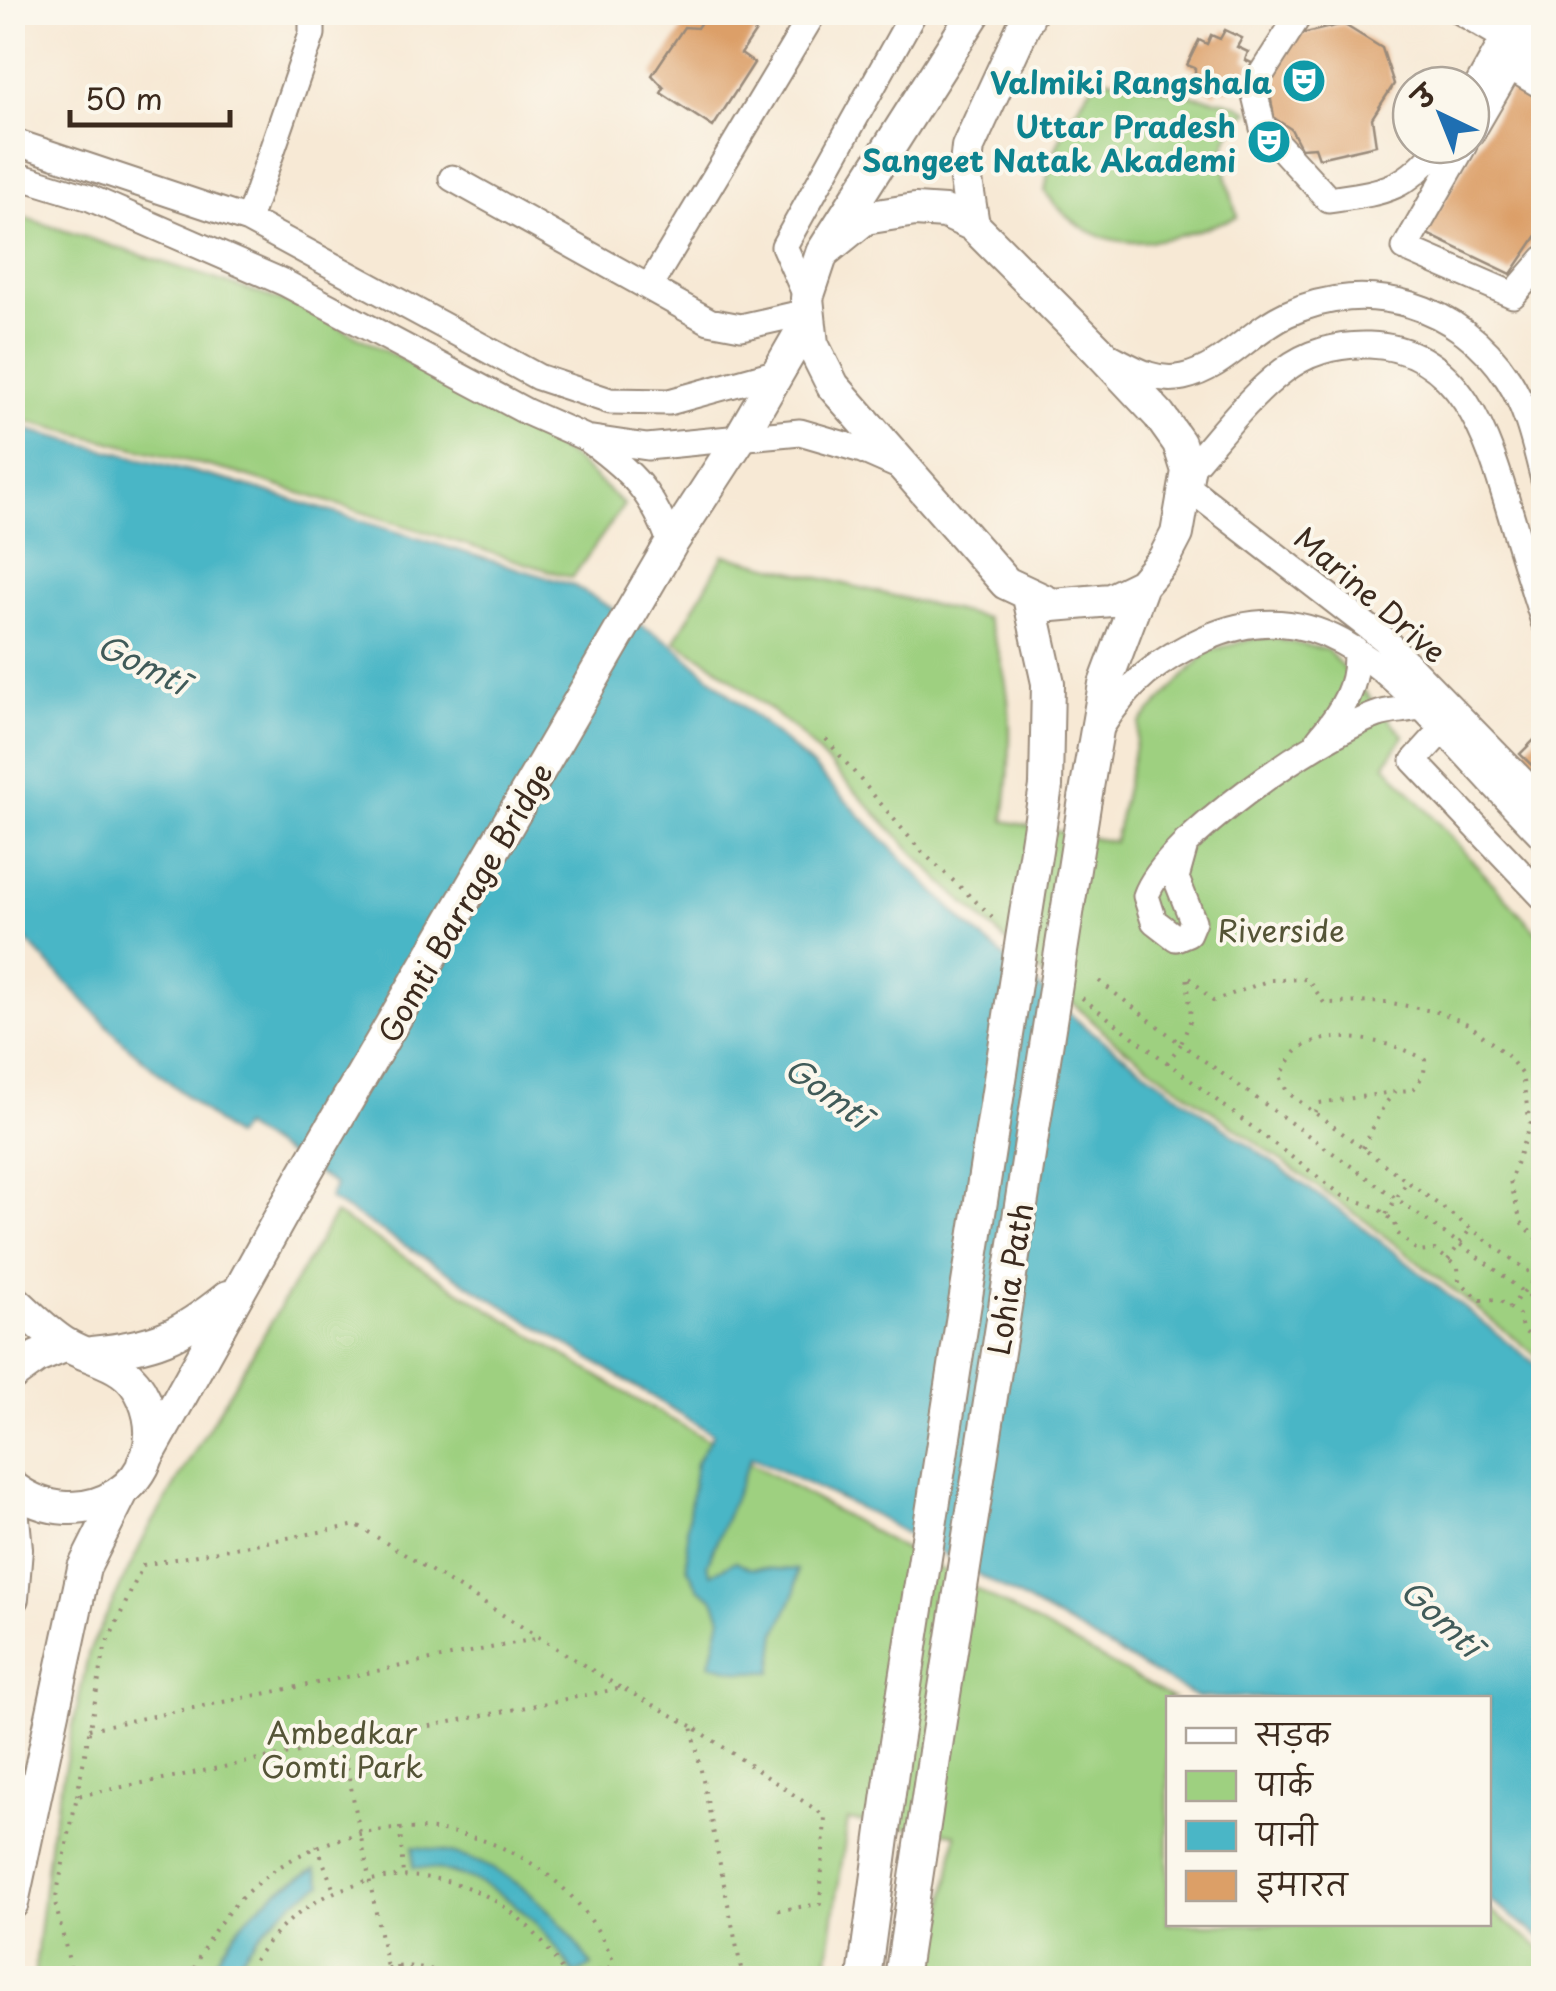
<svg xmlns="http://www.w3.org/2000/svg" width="1556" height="1991" font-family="'Playpen Sans','Playpen Sans Deva',sans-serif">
  <rect width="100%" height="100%" fill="#fbf7ec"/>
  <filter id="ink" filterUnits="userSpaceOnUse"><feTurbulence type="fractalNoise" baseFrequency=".01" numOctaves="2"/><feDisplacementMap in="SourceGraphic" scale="20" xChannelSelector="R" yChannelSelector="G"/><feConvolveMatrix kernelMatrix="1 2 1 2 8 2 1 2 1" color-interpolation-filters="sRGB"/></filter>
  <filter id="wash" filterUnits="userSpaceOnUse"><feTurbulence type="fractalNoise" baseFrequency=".0048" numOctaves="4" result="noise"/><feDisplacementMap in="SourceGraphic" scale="40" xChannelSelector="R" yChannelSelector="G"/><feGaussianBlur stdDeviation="2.25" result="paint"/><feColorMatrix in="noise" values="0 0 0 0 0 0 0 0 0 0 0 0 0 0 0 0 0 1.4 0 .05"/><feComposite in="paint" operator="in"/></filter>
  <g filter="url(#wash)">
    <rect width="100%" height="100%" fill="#f7e9d5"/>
    <!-- green -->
    <path fill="#9ed080" stroke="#6c7d4f" stroke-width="2.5" d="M1097,78c33,2 60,9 92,17 23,5 39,3 60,16 -40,32 -22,63 -12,106 -75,26 -135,49 -192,-25 5,-45 27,-78 52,-114z
      M13,214l285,92 171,88 105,65 50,46 -52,73 -336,-105 -223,-55z
      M724,555l262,63c31,70 26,129 18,203l110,21 26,-119 68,-72 55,-15 64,14 77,86 -19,28 158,175v422l-175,-138 -255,-183 -171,-158 -145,-151 -83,-66 -39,-24z
      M335,1214l300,185 537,299h-4v226h320l1,-14 55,40 -1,28h-610l23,-144 -108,-14 -23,158h-791l16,-141 39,-186 58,-119z"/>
    <!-- water -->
    <path fill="#4ab6c6" stroke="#427072" stroke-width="2.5" d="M12,426l221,56 339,103 99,58 140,122 154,158 121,105 275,198 182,144v569l-54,-39 -1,-202h-290l-330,-186 -117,-55 -44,108 4,9 25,-13 13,7 48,2 -2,23 -18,39 -5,40h-31l-31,-8 11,-47 -7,-18 -16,-11 -11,-21v-40l9,-64 17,-29 -384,-235 6,-14 -93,-58 -8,10 -109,-93 -112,-118z
      M413,1847c82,6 136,52 179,119l-18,8c-36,-60 -89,-105 -161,-107z
      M316,1869l6,15c-41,23 -70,53 -93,94h-20c20,-50 59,-86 107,-109z"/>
    <g id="blocks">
      <!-- building -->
      <path fill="#dc9f67" d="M708,12h80l-7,12 -17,-5 -23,35 13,9 -41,64 -52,-34 3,-5 -12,-13 32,-48 13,1z
        M1343,24l39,24 12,36 -22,34 4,27 -57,13 -4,-11 -14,1 -10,-19 -17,-11 -6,-36 29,-47z
        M1225,30l17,8 -5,9 11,5 -3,8 7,3 -12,23 -8,-3 -4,8 -9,-4 -3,7 -21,-10v-16l-8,-3 12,-25 8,4 4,-9 9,4z
        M1517,80l27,16v129l-33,49 -86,-41z
        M1537,737l7,6 -3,31 -21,-20z"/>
    </g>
  </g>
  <g filter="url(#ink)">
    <use href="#blocks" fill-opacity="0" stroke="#998a7a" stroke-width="2.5"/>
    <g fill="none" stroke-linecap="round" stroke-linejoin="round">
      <defs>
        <path id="minor" d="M1461,12l83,49
          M1506,12l38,23
          M1262,73l39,-61
          M1255,95l8,33 66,72c53,-8 77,-9 111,-55
          M1471,97l33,-59
          M1471,134l39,-67 34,20
          M12,141l236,79 290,157 72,24 59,1 109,-30
          M1464,145l-59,103 108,47 31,-36
          M12,174l78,24 195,85 242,129 59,26 61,9 153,-15 62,18 41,18
          M452,178l257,143 32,6 66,-15
          M248,220l64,-186v-22
          M649,287l165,-275
          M807,298l-23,-52 130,-234
          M1111,357c23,12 45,26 72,20 41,-9 67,-46 104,-63 81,-38 173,-9 221,65 20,31 27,66 36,101
          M590,441c43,32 62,51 81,103
          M1188,471c30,-33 59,-73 95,-100 24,-19 55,-27 86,-26 92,3 119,93 141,167 11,37 22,73 34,110
          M1188,487l197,153 159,163
          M1102,726c26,-42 57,-67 102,-87 107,-49 179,25 246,98 31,34 62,68 94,101
          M1443,729l-29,32 130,137
          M1319,739c22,-26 41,-55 36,-90
          M1186,842l-10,36 17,43 -5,12 -12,5 -22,-17 -8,-25c19,-56 173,-161 230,-181 15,-6 31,-4 46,-9"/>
        <path id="major" d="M973,225l-8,-51 3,-27 62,-135
          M822,253l43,-35 50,-8 30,2 28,13 125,125 61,65 20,28 9,28 -11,63 -13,25 -22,26 -31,15 -58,5 -47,-22 -173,-197 -21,-42 -5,-46 15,-45 153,-241
          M1029,597l19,86 -2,103
          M1085,799l20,-115 37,-99
          M12,1299c17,15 34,33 53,45 30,18 63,17 79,55 34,82 -62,143 -132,88
          M92,1353c64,-7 85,-15 136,-56
          M12,1375l25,-18 30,-12
          M143,1464l158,-284 370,-636 69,-106 67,-116
          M12,1508l4,41 -4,49
          M12,1903l72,-335 38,-76
          M864,1978l31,-229
          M901,1978l34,-226"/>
      </defs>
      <!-- minor casing -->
      <use href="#minor" stroke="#998a7a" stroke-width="29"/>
      <!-- major casing -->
      <use href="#major" stroke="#998a7a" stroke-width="36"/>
      <!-- path -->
      <path stroke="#998a7a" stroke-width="4" stroke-dasharray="2.5 8" stroke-linecap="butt" d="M1390,89l21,11
        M826,739l94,111 77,71
        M1099,981l82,63 10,-25 -4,-44 26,26 57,-21 38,-1 16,24 63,-1 55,11 28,12 39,32 13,18 8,49 -20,57 11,41 23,24
        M1082,998l261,198 33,11 19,15 2,11 22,19 16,-2 23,17 1,14 22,19 17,-1 21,16 3,14 22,20
        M1167,1063l14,-19 319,229 44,37
        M1315,1112l4,-9 74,-11
        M1363,1148l21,-43 12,-14 17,-1 11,-16 1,-14c-27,-18 -99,-34 -127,-10 -7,6 -12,18 -18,26l7,16 257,191
        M1386,1214l21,-32
        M1448,1260l23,-32
        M1509,1308l35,-39
        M89,1729l451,-91
        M345,1757l42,211
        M77,1796l28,-148 38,-83 214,-40 264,163
        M400,1827l3,49
        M317,1845l17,46
        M397,1966l2,12
        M73,1978l-18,-76 22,-106 545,-108 70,38
        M190,1978c75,-195 360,-203 430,0
        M243,1978c75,-133 250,-138 323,0
        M358,1978c31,-15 64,-16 94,0
        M578,1978l38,-13
        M743,1978l-51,-252 133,90 -5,88 -47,7"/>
      <!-- minor -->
      <use href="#minor" stroke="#fff" stroke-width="25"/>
      <!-- major -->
      <use href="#major" stroke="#fff" stroke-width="32"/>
      <defs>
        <path id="major-bridge" d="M895,1749l151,-963
          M935,1752l150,-953"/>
      </defs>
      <!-- major-bridge casing -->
      <use href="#major-bridge" stroke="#998a7a" stroke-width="36" stroke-linecap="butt"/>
      <!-- major-bridge -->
      <use href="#major-bridge" stroke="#fff" stroke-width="32"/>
    </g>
  </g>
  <!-- icons -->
  <defs>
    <symbol id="theatre-disc" viewBox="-11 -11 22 22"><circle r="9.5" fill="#0f9aa8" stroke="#fbf7ec"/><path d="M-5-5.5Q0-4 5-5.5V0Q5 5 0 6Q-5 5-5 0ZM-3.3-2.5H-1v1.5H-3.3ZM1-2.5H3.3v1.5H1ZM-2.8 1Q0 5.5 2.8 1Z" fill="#fff"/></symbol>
  </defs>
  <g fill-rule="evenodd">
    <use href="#theatre-disc" x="1279" y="56" width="50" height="50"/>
    <use href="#theatre-disc" x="1244" y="117" width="50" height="50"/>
  </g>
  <g text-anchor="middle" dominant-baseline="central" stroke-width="8" stroke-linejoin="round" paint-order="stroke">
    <!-- culture labels -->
    <g font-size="30" font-weight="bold" fill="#0d838f" stroke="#fbf7ec" text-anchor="end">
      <text x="1272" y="81">Valmiki Rangshala</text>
      <text x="1236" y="125">Uttar Pradesh<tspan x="1236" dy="34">Sangeet Natak Akademi</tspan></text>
    </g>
    <!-- street labels -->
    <g font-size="30" fill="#3b2a1e" stroke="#fbf7ec">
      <text transform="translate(1371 594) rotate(41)">Marine Drive</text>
      <text transform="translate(464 902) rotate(-60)">Gomti Barrage Bridge</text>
      <text transform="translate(1009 1279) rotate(-81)">Lohia Path</text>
    </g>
    <!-- park labels -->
    <g font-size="30" fill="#545436" stroke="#fbf7ec">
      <text x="1281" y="929">Riverside</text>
      <text x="342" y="1731">Ambedkar<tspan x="342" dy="34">Gomti Park</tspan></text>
    </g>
    <!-- water labels -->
    <g font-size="32" font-style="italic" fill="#405b59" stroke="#fbf7ec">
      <text transform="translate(143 663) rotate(26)">Gomtī</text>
      <text transform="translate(828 1091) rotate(36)">Gomtī</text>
      <text transform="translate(1442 1617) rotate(43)">Gomtī</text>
    </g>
  </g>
  <!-- margin -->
  <rect width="1556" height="1991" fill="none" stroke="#fbf7ec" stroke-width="50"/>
  <!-- legend -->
  <rect x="1166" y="1696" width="325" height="230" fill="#fbf7ec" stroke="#aea59a" stroke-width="2.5"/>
  <rect x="1186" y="1728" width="50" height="15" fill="#ffffff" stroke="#aea59a" stroke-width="2.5"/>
  <text x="1256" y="1746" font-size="30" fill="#3b2a1e">सड़क</text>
  <rect x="1186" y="1771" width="50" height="30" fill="#9ed080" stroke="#aea59a" stroke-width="2.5"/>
  <text x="1256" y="1796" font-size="30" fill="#3b2a1e">पार्क</text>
  <rect x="1186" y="1821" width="50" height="30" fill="#4ab6c6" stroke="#aea59a" stroke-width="2.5"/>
  <text x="1256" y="1846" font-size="30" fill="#3b2a1e">पानी</text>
  <rect x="1186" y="1871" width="50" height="30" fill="#dc9f67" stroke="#aea59a" stroke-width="2.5"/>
  <text x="1256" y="1896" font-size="30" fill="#3b2a1e">इमारत</text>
  <!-- north arrow -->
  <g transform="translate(1441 115) rotate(317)"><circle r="48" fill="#fbf7ec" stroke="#aea59a" stroke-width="2.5"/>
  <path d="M0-8L18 38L0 25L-18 38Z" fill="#1f6fb2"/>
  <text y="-15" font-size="28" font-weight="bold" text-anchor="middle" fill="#3b2a1e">उ</text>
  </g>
  <!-- scale -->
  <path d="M70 110v15h160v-15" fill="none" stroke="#3b2a1e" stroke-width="5"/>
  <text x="85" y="110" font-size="30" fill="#3b2a1e" stroke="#fbf7ec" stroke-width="8" paint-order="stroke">50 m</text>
</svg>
